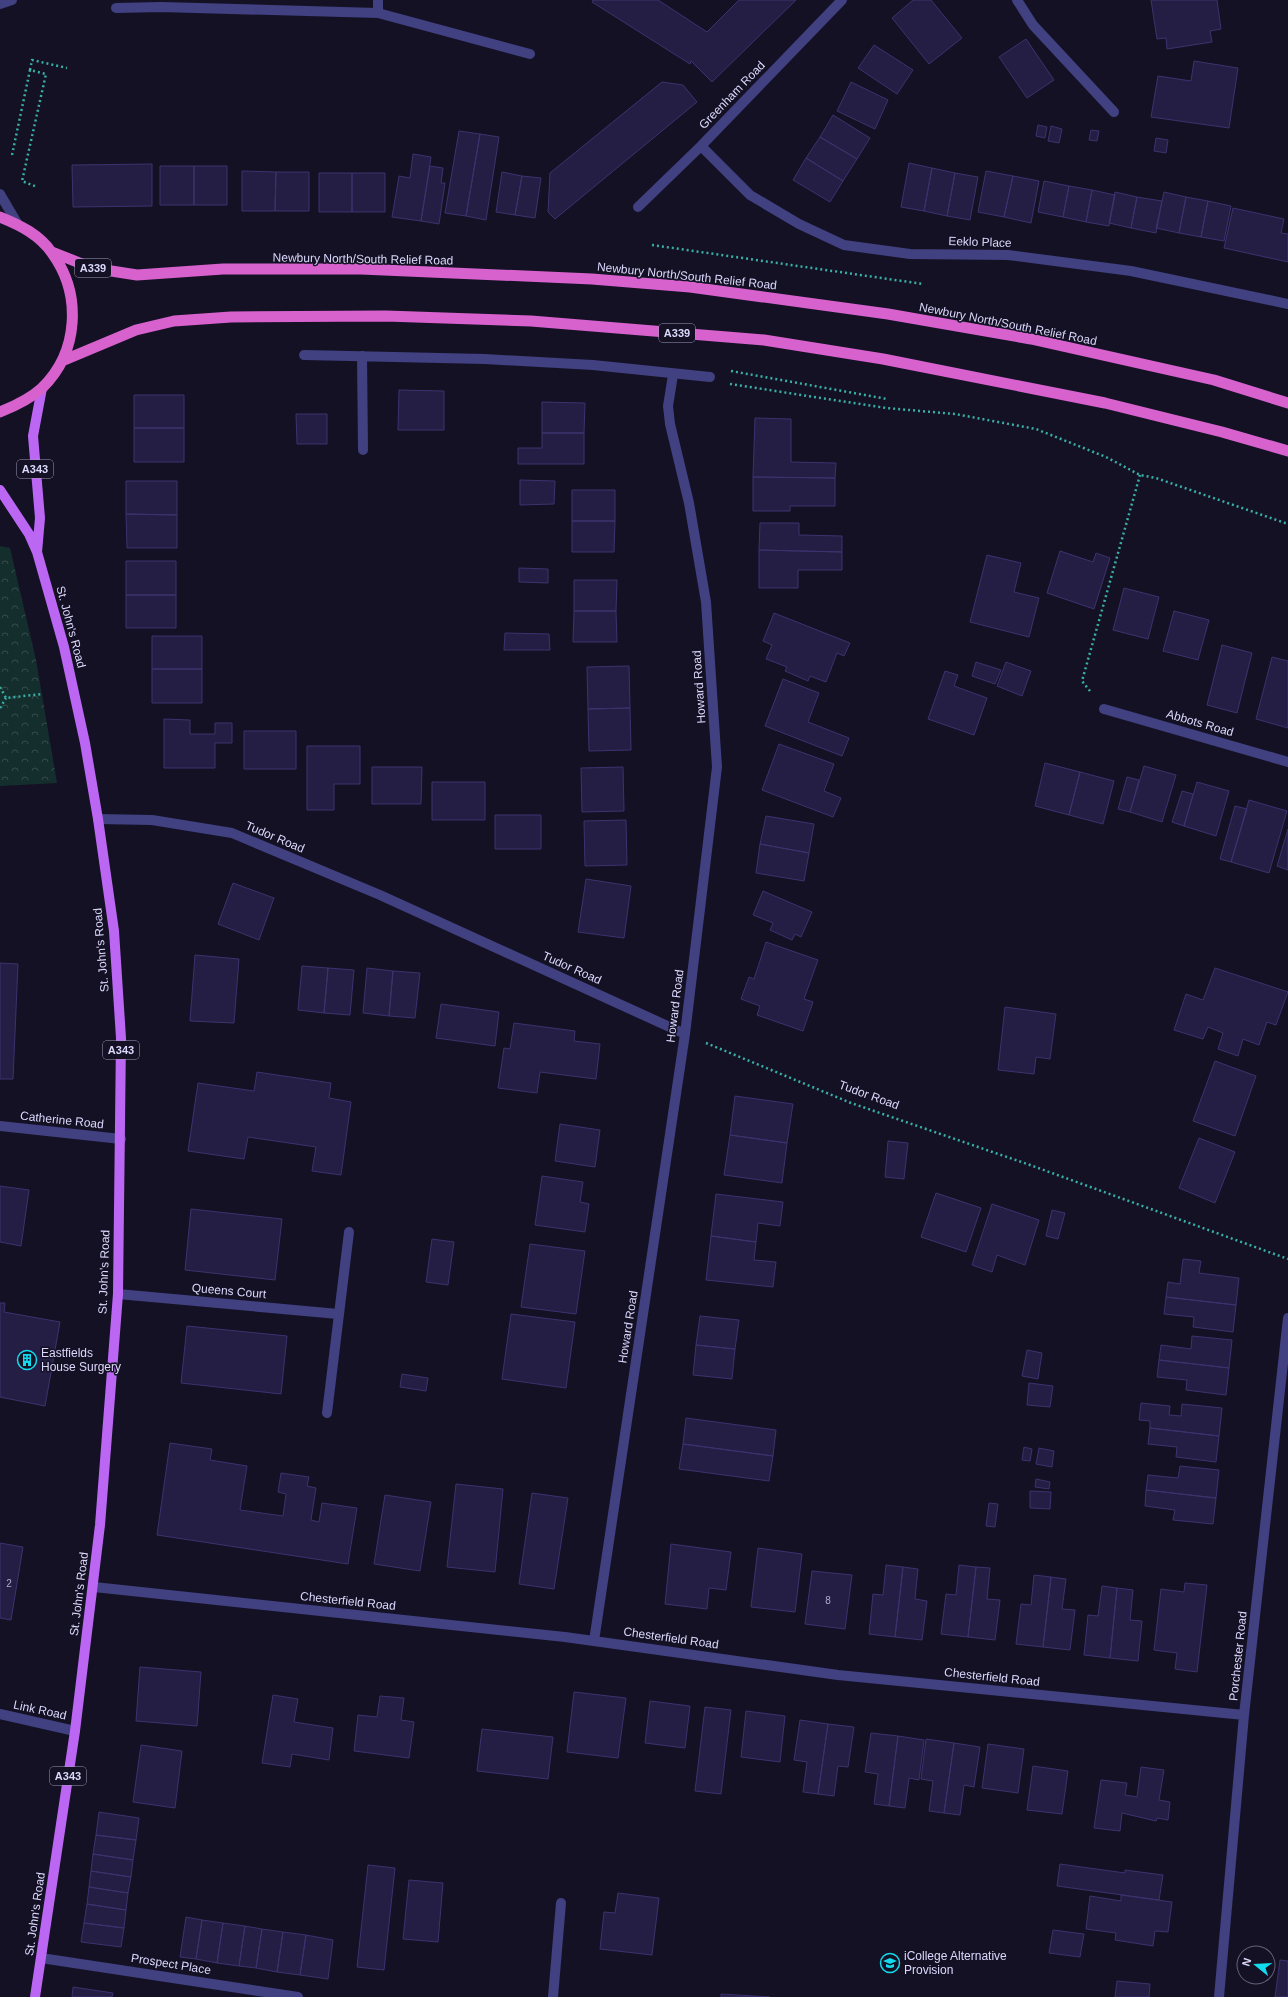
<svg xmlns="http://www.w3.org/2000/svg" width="1288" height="1997" font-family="Arial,sans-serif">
  <defs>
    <pattern id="park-crowns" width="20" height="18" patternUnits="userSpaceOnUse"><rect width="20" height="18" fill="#142e2d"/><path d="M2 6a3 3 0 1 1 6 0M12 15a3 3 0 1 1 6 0" fill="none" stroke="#364c4c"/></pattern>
  </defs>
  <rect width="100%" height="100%" fill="#141125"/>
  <!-- park -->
  <path fill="url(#park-crowns)" d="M0,546l10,2 26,112 21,123 -57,3z"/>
  <!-- building -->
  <path fill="#251e44" stroke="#3d326e" d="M593,0h65l49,32 32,-32h57l-84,82 -21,-21 -1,3 -98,-62z
    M913,0h18l31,38 -33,26 -37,-46z
    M1151,0h66l4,29 -11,2 2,11 -45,7 -1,-11 -9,1z
    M1026,39l28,41 -27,18 -28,-41z
    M874,45l39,25 -16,24 -39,-26z
    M1194,61l44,7 -9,60 -78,-11 7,-41 33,5z
    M662,82l21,3 14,17 -142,117 -7,-7 2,-39z
    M851,82l37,18 -13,29 -38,-18z
    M833,115l37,23 -13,21 -37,-22z
    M1038,125l9,2 -2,11 -9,-2z
    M1051,126l11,3 -3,14 -11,-2z
    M1091,130l8,1 -2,10 -8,-1z
    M459,131l21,3 -14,82 -21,-3z
    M480,134l19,3 -13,83 -20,-4z
    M820,137l37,22 -14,22 -37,-23z
    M1156,138l12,2 -2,13 -12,-2z
    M413,154l18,3 -10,64 -29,-4 7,-41 11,2z
    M806,158l37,23 -13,21 -37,-22z
    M909,163l23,5 -8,43 -23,-4z
    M152,164v42l-79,1 -1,-42z
    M160,166h34v39h-34z
    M194,166h33v39h-33z
    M430,166l13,2 -2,15h4l-6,41 -18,-3z
    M932,168l23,5 -8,43 -23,-5z
    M242,171l34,1 -1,39h-33z
    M986,171l27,5 -9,41 -26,-5z
    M276,172h33v39h-34z
    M502,172l20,4 -7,39 -19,-3z
    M319,173h33v39h-33z
    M352,173h33v39h-33z
    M955,173l23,4 -8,43 -23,-4z
    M522,176l19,2 -6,40 -20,-3z
    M1013,176l26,5 -8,42 -27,-6z
    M1044,181l25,5 -6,31 -25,-5z
    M1069,186l23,4 -6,32 -23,-5z
    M1092,190l23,5 -6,31 -23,-4z
    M1115,192l22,5 -6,31 -22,-5z
    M1164,192l22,5 -7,36 -23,-5z
    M1137,197l25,4 -6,32 -25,-5z
    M1186,197l22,4 -7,36 -22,-4z
    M1208,201l23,5 -7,35 -23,-4z
    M1233,208l51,11 -3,14 7,1v28l-64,-14z
    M399,390l45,1v39h-46z
    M134,395h50v33h-50z
    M542,402l43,1 -1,30h-42z
    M296,414h31v30h-30z
    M755,418l36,1v43l45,1 -1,15 -82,-1z
    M134,428h50v34h-50z
    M542,433h42v31h-66v-16h24z
    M753,477l82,1v28h-45v5h-37z
    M520,480l35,1 -1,23 -34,1z
    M126,481h51v34l-51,-1z
    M572,490h43v31h-43z
    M126,514l51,1v33h-50z
    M572,521h43l-1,31h-42z
    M760,523h39v12l43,1v16l-83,-2z
    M759,550l83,2v18h-44v18h-39z
    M1060,551l33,11 3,-9 14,5 -16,51 -47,-16z
    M987,555l34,8 -7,29 25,6 -10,39 -59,-15z
    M126,561h50v34h-50z
    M519,568l29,1v14l-29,-1z
    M574,580h43l-1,31h-42z
    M1124,588l35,9 -11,42 -35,-9z
    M126,595h50v33h-50z
    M574,611h42l1,31h-44z
    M1174,611l35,9 -11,40 -35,-9z
    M774,613l76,30 -6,13 -7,-3 -11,29 -16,-6 -2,5 -23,-10 2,-4 -21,-8 6,-14 -9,-4z
    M505,633l44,1 1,16h-46z
    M152,636h50v33h-50z
    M1222,645l30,8 -15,60 -30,-8z
    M1272,657l16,4v67l-32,-9z
    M976,662l25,8 -6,14 -23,-8z
    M1006,662l25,9 -9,25 -25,-10z
    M629,666l1,42 -42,1 -1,-42z
    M152,669h50v34h-50z
    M945,671l13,4 -4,11 33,12 -13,37 -46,-16z
    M783,679l36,14 -11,29 41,16 -7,18 -77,-30z
    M630,708l1,42 -42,1 -1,-42z
    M164,719l26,1v14h25v-11h17v20h-17v25h-51z
    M244,731h52v38h-52z
    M779,744l55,20 -10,27 17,7 -8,19 -71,-27z
    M307,746h53v38h-26v26h-27z
    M1045,763l35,9 -11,43 -34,-9z
    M1144,766l32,9 -14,47 -32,-10z
    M372,767h50l-1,37h-49z
    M623,767l1,44 -42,1 -1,-44z
    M1080,772l34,9 -11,43 -34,-9z
    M1127,777l12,3 -9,32 -12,-3z
    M432,782h53v38h-53z
    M1197,782l32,9 -13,45 -32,-10z
    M1182,791l11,3 -9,32 -12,-4z
    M1249,800l38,11 -18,62 -38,-11z
    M1235,806l12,3 -16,53 -11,-3z
    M495,815h46v34h-46z
    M766,816l48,8 -5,29 -49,-9z
    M626,820l1,45 -42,1 -1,-45z
    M1288,829v41l-11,-4z
    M760,844l49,9 -5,28 -48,-8z
    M586,879l45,7 -7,52 -46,-6z
    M233,883l41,15 -15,42 -41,-16z
    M763,891l49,21 -11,25 -6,-3 -3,6 -22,-10 3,-7 -20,-8z
    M766,942l52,18 -14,39 9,3 -10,29 -46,-16 3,-9 -19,-7 8,-22 5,2z
    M195,955l44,4 -5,64 -44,-2z
    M0,963l18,1 -5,115h-13z
    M302,966l26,2 -4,45 -26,-3z
    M328,968l26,2 -4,45 -26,-2z
    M367,968l26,3 -4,45 -26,-3z
    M1215,968l73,24 -12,33 -9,-3 -8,23 -16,-6 -5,17 -20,-7 5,-16 -15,-6 -5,12 -29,-9 12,-36 17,6z
    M393,971l27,2 -5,45 -26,-2z
    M441,1004l58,8 -4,34 -59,-8z
    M1005,1007l51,7 -6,45 -14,-2 -2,17 -36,-4z
    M514,1023l61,8 -1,10 26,3 -4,35 -56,-7 -3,21 -39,-5 6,-40 6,1z
    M1215,1061l41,15 -21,60 -42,-15z
    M257,1072l74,11 -2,15 22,4 -10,73 -29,-4 4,-24 -68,-10 -4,22 -56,-8 10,-68 56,8z
    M735,1096l58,8 -6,39 -57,-8z
    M560,1124l40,6 -5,37 -40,-6z
    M730,1135l57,8 -5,40 -58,-8z
    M1199,1138l36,14 -20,51 -36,-15z
    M888,1141l20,2 -4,36 -19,-2z
    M542,1176l41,6 -3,20 9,2 -4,28 -50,-7z
    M0,1186l29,4 -8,56 -21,-4z
    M936,1193l45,15 -15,44 -45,-15z
    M716,1194l67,8 -3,24 -22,-3 -2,19 -45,-6z
    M992,1204l47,16 -14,45 -28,-10 -5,17 -20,-7z
    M191,1209l91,10 -7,61 -90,-10z
    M1052,1210l13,3 -7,26 -12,-3z
    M711,1236l45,6 -2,18 22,2 -3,25 -67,-7z
    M432,1239l22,3 -6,43 -22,-3z
    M530,1244l55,7 -9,63 -55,-7z
    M1183,1259l18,2 -2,12 40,5 -3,27 -70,-8 2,-15 12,2z
    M1166,1297l70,8 -3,27 -40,-5 1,-10 -30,-3z
    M0,1303h5l-1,9 56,10 -15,84 -45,-9z
    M511,1314l64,8 -9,66 -64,-9z
    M700,1316l39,4 -4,29 -39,-4z
    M187,1326l100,10 -6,58 -100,-11z
    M1192,1336l40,4 -3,28 -70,-8 2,-15 30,4z
    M696,1345l39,4 -3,30 -39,-4z
    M1027,1350l15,3 -4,26 -16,-3z
    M1159,1360l70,8 -3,27 -40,-5 1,-10 -30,-3z
    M402,1374l26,4 -2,13 -26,-4z
    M1029,1383l24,3 -3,21 -23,-2z
    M1141,1403l29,3 -1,9 12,1 1,-12 40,4 -3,28 -69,-8v-7l-11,-1z
    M686,1418l90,12 -3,26 -90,-12z
    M1150,1428l69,8 -3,26 -40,-5 1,-10 -29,-3z
    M170,1443l42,6 -2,11 37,6 -7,44 43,6 3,-22 -8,-2 3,-19 28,4 -2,9 9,2 -5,32 8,2 3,-19 35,5 -9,56 -191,-29z
    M683,1444l90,12 -4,25 -90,-12z
    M1024,1447l8,2 -2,12 -8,-1z
    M1039,1448l15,3 -2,16 -16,-3z
    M1180,1466l39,4 -3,28 -70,-8 2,-15 30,3z
    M1036,1479l14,3 -1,7 -14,-2z
    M456,1484l47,5 -8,83 -48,-5z
    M1146,1490l70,8 -3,26 -40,-4 2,-10 -30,-4z
    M1030,1491l21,1 -1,17 -20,-1z
    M532,1493l36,5 -14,91 -35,-5z
    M385,1495l46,7 -11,69 -46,-7z
    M989,1503l9,1 -3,23 -9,-1z
    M0,1543l23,4 -12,73 -11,-2z
    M671,1544l60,8 -5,38 -17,-2 -2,21 -42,-5z
    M758,1548l44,6 -7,58 -44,-5z
    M886,1565l17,2 -8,70 -26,-3 4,-40 10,1z
    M959,1565l17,2 -8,70 -27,-3 5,-40 10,1z
    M903,1567l15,2 -3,30 12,2 -5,39 -27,-3z
    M976,1567l14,1 -3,31 13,1 -5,40 -27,-3z
    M812,1571l40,4 -7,54 -40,-5z
    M1034,1575l17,2 -8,70 -27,-3 5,-40 10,1z
    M1051,1577l15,2 -4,30 13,1 -5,40 -27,-3z
    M1185,1583l22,2 -10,87 -22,-3 2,-16 -23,-3 7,-61 23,3z
    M1102,1586l15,2 -7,70 -26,-3 4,-40 10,1z
    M1117,1588l16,2 -3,30 12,1 -4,40 -28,-3z
    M140,1667l61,5 -4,54 -61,-5z
    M574,1692l52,6 -8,60 -51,-6z
    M273,1695l25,4 -4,23 39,6 -4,32 -37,-6 -2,13 -28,-4z
    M380,1696l24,2 -3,22 13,2 -5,36 -55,-7 4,-36 19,2z
    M650,1701l40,5 -5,42 -40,-5z
    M705,1707l26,3 -10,84 -26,-3z
    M746,1711l39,5 -5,46 -39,-5z
    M800,1720l28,4 -10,70 -15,-2 4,-30 -13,-2z
    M828,1724l26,3 -6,40 -10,-1 -4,30 -16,-2z
    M482,1729l71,8 -5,42 -71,-8z
    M871,1733l27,3 -9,70 -15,-2 4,-30 -13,-2z
    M898,1736l26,4 -5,40 -10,-2 -4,30 -16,-2z
    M926,1739l28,4 -10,70 -15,-2 4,-30 -12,-2z
    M954,1743l26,4 -6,40 -10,-2 -4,30 -16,-2z
    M988,1744l36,5 -6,44 -36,-5z
    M141,1745l41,6 -7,57 -42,-6z
    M1033,1766l35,5 -6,43 -35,-4z
    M1141,1767l23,3 -5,30 11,2 -2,18 -11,-2 -1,3 -34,-8 -2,18 -26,-3 7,-48 26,3 -2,12 12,2z
    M99,1812l40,6 -3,22 -40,-5z
    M96,1835l40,5 -3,20 -40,-6z
    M93,1854l40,6 -2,17 -40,-6z
    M1060,1864l65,9v-3l38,5 -4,25 -102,-14z
    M368,1865l27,3 -11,102 -27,-3z
    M91,1871l40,6 -3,16 -39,-6z
    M409,1880l34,3 -5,59 -35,-3z
    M89,1887l39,6 -2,17 -39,-6z
    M618,1893l41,5 -7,57 -52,-6 4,-37 11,1z
    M1121,1895l51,7 -4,30 -13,-1 -2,15 -38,-6 1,-7 -30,-4 4,-33 31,5z
    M87,1904l39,6 -2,18 -40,-5z
    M186,1917l16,3 -6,39 -16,-2z
    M202,1920l21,3 -6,40 -21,-4z
    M84,1923l40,5 -3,19 -40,-5z
    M223,1923l22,3 -6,40 -22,-3z
    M245,1926l17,3 -6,39 -17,-2z
    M262,1929l21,3 -6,40 -21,-4z
    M1053,1930l31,4 -4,23 -31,-4z
    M283,1932l23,3 -6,40 -23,-3z
    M306,1935l27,5 -5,39 -28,-4z
    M1280,1960l8,1v36h-13z
    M1117,1981l33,3 -1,13h-34z
    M73,1987l40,6 -1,4h-40z
    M721,1994l49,3h-49z"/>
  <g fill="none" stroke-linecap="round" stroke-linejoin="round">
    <!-- path -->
    <path stroke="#39afa5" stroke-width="2.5" stroke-dasharray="2 3" stroke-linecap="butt" d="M30,70l2,-10 35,8
      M12,155l18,-85 16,4 -24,107 15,6
      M652,245l271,39
      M731,371l156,28
      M730,384l156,24 69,6 81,15 70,28 34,18 16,3 132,46
      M0,687l6,11 36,-4
      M1090,691l-8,-10 58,-206
      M0,708l6,-10
      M706,1043l145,60 179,62 258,94"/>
    <!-- service -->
    <path stroke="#414080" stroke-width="10" d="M1017,0l16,25 81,87
      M304,355l181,4 108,6 117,12
      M362,356l1,94
      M327,1413l22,-181"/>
    <!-- minor -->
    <path stroke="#414080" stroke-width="10" d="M0,4l12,-4
      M116,8l45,-1 217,6 152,41
      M378,13v-13
      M701,146l49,49 49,29 45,21 66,9 98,1 123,16 157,33
      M0,194l17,29
      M638,207l63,-61 141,-146
      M1104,709l184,53
      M98,819l54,1 80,13 148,62 305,139
      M0,1126l121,13
      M118,1294l220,20
      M94,1587l471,50 273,38 406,40
      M594,1641l91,-607 32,-267 -11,-165 -17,-99 -19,-79 -2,-18 5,-31
      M41,1958l257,39
      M553,1997l8,-94
      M1219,1997l25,-282 44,-397"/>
    <!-- tertiary -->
    <path stroke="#414080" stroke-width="10" d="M0,1714l75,17"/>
    <!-- primary -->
    <path stroke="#bc67f3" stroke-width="10" d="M0,490l29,44 8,18 27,95 21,96 13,76 16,112 7,107 -3,256 -18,231 -25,206 -40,266
      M37,552l3,-34 -7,-82 9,-48"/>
    <!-- trunk -->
    <path stroke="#d762cd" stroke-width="11" d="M0,217c20,8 40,18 52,36 30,41 27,99 -10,135 -12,11 -27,18 -42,24
      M52,252l40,16 45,7 86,-6h138l231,10 98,8 198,27 143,25 183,41 74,23
      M62,361l74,-31 38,-9 57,-4 155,-1 145,5 233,19 119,19 222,44 117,29 66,19"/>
  </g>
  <!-- icons -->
  <defs>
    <symbol id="building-ring" viewBox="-11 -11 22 22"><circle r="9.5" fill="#141125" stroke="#13dbed" stroke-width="1.5"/><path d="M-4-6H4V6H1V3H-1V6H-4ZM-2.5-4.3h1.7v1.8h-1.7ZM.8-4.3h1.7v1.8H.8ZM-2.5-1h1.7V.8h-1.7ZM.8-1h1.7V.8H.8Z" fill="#13dbed"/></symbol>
    <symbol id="school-ring" viewBox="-11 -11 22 22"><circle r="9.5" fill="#141125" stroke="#13dbed" stroke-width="1.5"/><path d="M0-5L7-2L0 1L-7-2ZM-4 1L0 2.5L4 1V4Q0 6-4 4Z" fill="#13dbed"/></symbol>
  </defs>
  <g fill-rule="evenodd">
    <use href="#building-ring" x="16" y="1349" width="22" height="22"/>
    <use href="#school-ring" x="879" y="1952" width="22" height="22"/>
  </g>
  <g text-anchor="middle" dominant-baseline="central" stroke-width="3" stroke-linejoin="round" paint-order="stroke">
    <!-- number labels -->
    <g font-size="10" fill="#aeaace">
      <text x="9" y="1583">2</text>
      <text x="828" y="1600">8</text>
    </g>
    <!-- shield labels -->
    <g fill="#141125" stroke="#9f9cbc" stroke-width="1">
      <rect x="75" y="259" width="36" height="18" rx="3"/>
      <rect x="659" y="324" width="36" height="18" rx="3"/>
      <rect x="17" y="460" width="36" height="18" rx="3"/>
      <rect x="103" y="1041" width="36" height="18" rx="3"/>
      <rect x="50" y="1767" width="36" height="18" rx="3"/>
    </g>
    <g font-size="11" font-weight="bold" fill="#dbd8fc">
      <text x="93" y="268">A339</text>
      <text x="677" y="333">A339</text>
      <text x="35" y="469">A343</text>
      <text x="121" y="1050">A343</text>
      <text x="68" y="1776">A343</text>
    </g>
    <!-- street labels -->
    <g font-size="12" fill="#dbd8fc" stroke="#141125">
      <text transform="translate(732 95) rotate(-46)">Greenham Road</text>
      <text transform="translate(980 242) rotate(2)">Eeklo Place</text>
      <text transform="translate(363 259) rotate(1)">Newbury North/South Relief Road</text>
      <text transform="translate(687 276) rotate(6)">Newbury North/South Relief Road</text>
      <text transform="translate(1008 324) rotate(11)">Newbury North/South Relief Road</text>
      <text transform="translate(71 627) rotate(75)">St. John's Road</text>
      <text transform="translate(699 687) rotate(-94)">Howard Road</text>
      <text transform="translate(1200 723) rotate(16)">Abbots Road</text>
      <text transform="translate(275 837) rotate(23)">Tudor Road</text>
      <text transform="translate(101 950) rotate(-95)">St. John's Road</text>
      <text transform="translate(572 968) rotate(24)">Tudor Road</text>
      <text transform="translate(675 1006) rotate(-83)">Howard Road</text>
      <text transform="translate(869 1095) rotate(20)">Tudor Road</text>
      <text transform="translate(62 1120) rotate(6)">Catherine Road</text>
      <text transform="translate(104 1272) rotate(-88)">St. John's Road</text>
      <text transform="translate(229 1291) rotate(5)">Queens Court</text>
      <text transform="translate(628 1327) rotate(-81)">Howard Road</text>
      <text transform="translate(79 1594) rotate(-83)">St. John's Road</text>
      <text transform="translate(348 1601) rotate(6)">Chesterfield Road</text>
      <text transform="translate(671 1638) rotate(8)">Chesterfield Road</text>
      <text transform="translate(1238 1656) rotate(-84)">Porchester Road</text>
      <text transform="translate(992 1677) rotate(6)">Chesterfield Road</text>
      <text transform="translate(40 1710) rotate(12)">Link Road</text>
      <text transform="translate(35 1914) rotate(-82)">St. John's Road</text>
      <text transform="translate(171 1964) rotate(9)">Prospect Place</text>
    </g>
    <!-- poi labels -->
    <g font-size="12" fill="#dbd8fc" stroke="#141125" text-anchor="start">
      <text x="41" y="1353">Eastfields<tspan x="41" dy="14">House Surgery</tspan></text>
      <text x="904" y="1956">iCollege Alternative<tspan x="904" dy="14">Provision</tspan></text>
    </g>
  </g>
  <!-- north arrow -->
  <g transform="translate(1256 1965) rotate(288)"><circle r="19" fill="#141125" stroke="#64617b"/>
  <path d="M0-3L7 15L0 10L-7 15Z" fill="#13dbed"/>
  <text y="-6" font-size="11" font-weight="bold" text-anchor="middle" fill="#dbd8fc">N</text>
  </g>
</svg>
